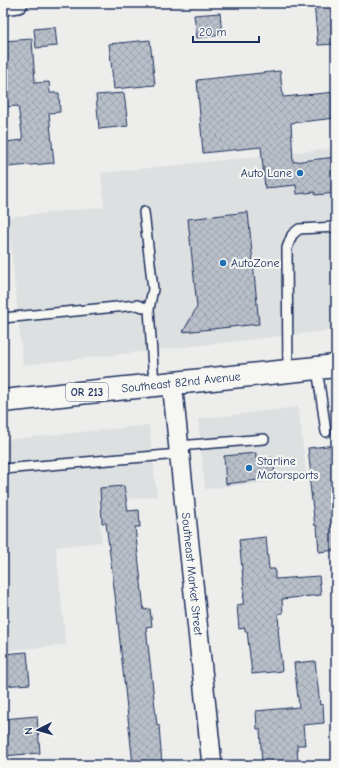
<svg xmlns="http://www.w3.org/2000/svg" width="339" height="768" font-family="'Comic Neue',sans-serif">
  <defs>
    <pattern id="building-cross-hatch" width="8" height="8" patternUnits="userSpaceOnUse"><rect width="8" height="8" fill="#b9bfc8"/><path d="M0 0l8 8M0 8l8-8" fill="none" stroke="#9ea4ae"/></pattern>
  </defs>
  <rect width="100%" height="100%" fill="#edeeec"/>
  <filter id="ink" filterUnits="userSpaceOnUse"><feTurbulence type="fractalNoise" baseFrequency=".025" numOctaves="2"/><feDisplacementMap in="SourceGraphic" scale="8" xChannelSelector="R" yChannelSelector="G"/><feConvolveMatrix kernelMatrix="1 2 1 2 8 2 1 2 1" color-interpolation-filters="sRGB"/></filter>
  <g filter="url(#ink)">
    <!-- built -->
    <path fill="#dde0e1" d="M336,148v182l-313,35 -15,-148 96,-10 -3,-34z
      M298,407l9,71 -102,11 -7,-70z
      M149,425l8,71 -59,7 4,39 -46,5 10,98 -63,6v-211z"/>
    <!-- building -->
    <path fill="url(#building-cross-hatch)" stroke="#1b2f5e" d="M314,3h22v41l-18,1z
      M220,13l2,22 -25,3 -3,-23z
      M55,27l2,19 -21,2 -2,-19z
      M32,39l3,44 14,-1 1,11h9l1,19 -11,1 5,50 -47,4 -2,-25 18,-2 -5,-34 -12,1v-3h-3v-63z
      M150,40l5,45 -41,4 -5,-45z
      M280,71l3,26 53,-5v26l-45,5 2,39 43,-5v36l-21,2v-3l-18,2 -1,-9 -31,3 -4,-41 -58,6 -6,-73z
      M124,93l4,33 -29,3 -3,-34z
      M248,212l11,112 -76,8 14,-25 -9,-88z
      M336,445v105l-17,2 -2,-26h-2l-6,-50h2l-3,-28z
      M256,453v6l17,-1 2,18 -17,1v3l-32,4 -2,-28z
      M124,486l4,25 11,-1 1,17h-5l9,83 6,-1 2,17 -6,1 11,98h2l3,40h-29l-18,-170 -9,-72h-4l-2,-35z
      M266,537l3,32h6v10l44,-3 2,19 -39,4 1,14 -5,1 1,14h-1l4,43 -30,3 -5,-43 -2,1v-4l-6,1 -2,-24 6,-1 1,-16 -5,-48z
      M27,652l3,32 -27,2v-32z
      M315,661l5,44 3,-1 1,19 -21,2 2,20h-8l1,20h-36l-2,-36h-3l-1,-18 43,-4 -5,-44z
      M37,716l3,37 -37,3v-37z"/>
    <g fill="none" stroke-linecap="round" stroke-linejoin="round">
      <defs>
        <path id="service" d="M144,212l9,77 -4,20
          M3,318l134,-13 12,4 5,75
          M317,368l9,64
          M288,371l-1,-123 5,-13 7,-6 37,-2
          M178,446l86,-7
          M3,469l176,-15"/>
        <g id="minor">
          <path d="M3,5l15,-2"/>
          <path id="s1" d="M172,382l40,383"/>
        </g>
        <g id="primary">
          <path id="s2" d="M3,401l333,-35"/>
        </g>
      </defs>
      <!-- service casing -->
      <use href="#service" stroke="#1b2f5e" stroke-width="12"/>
      <!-- minor casing -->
      <use href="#minor" stroke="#1b2f5e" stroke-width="22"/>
      <!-- primary casing -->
      <use href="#primary" stroke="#1b2f5e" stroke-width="25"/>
      <!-- service -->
      <use href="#service" stroke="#f6f6f2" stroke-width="9"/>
      <!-- minor -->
      <use href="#minor" stroke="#f6f6f2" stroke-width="19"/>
      <!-- primary -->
      <use href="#primary" stroke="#f6f6f2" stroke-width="22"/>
    </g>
  </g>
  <!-- markers -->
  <g fill="#1f6fb2" stroke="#f6f6f2" stroke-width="1.5">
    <circle cx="300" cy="173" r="4"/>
    <circle cx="223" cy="263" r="4"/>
    <circle cx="249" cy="468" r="4"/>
  </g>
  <g text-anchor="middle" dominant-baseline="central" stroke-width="4" stroke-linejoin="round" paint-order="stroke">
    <!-- shield labels -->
    <rect fill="#f6f6f2" stroke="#5d6b8a" stroke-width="1" x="66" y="383" width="42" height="18" rx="3"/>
    <g font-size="11" font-weight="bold" fill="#1b2f5e">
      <text x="87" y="392">OR 213</text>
    </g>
    <!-- poi labels -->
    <g font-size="12" fill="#1b2f5e" stroke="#f6f6f2" text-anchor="start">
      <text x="292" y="173" text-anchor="end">Auto Lane</text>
      <text x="231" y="263">AutoZone</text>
      <text x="257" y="461">Starline<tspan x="257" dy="14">Motorsports</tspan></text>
    </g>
    <!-- street labels -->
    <g font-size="12" fill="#1b2f5e" stroke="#f6f6f2">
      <text stroke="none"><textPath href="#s2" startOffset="179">Southeast 82nd Avenue</textPath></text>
      <text stroke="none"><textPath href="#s1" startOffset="193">Southeast Market Street</textPath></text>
    </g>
  </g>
  <!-- margin -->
  <rect width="339" height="768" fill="none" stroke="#f6f6f2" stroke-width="16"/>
  <rect x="8" y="8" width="323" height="752" fill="none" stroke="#1b2f5e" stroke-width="1.5" filter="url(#ink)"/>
  <!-- north arrow -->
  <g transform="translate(38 730) rotate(264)" stroke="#f6f6f2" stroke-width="3" paint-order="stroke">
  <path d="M0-3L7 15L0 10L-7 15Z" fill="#1b2f5e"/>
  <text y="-6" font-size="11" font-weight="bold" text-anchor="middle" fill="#1b2f5e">N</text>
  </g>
  <!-- scale -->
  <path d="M193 36v6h66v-6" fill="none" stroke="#1b2f5e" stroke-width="2"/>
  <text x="199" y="36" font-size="12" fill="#1b2f5e" stroke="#f6f6f2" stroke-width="3" paint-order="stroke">20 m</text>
</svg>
